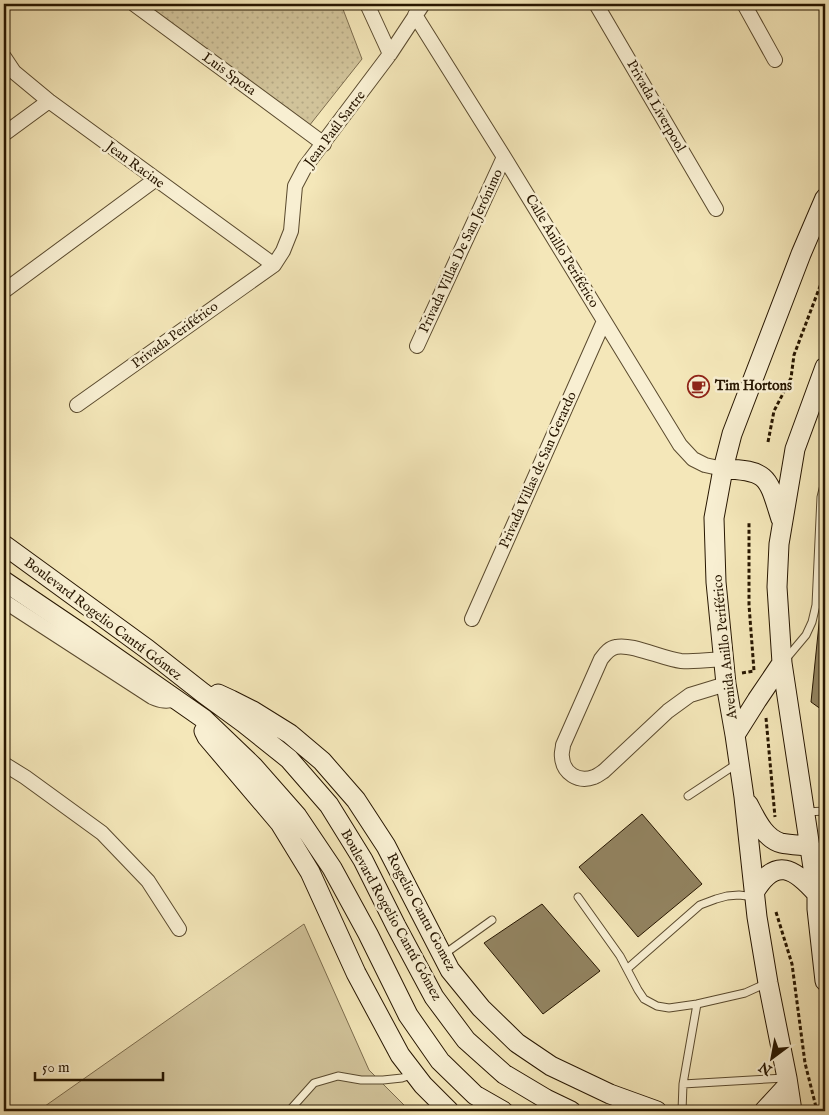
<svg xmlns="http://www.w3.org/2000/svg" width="829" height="1115" font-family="'IM FELL English',serif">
  <defs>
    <pattern id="park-dots" width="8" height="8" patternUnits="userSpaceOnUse" patternTransform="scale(1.25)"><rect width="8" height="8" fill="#d1c39a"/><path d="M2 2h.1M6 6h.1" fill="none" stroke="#b3a783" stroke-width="1.8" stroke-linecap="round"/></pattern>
  </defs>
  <rect width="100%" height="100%" fill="#f4e7b9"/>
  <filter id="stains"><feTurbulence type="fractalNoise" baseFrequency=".004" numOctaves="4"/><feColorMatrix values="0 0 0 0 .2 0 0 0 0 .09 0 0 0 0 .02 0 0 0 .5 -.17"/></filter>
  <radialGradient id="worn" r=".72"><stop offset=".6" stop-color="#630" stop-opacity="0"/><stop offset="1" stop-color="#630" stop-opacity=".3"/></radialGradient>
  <!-- grass -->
  <path fill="#d1c39a" stroke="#7c6c4d" d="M304,924l65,146 41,41h-372z"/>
  <!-- park -->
  <path fill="url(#park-dots)" stroke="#7c6c4d" d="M142,4h199l21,55 -53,67z"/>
  <!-- building -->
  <path fill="#928360" stroke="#271600" d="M825,565v147l-14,-10z
    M642,814l60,70 -64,53 -59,-70z
    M542,904l58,67 -57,43 -59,-71z"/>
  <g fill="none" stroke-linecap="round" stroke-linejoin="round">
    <defs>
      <path id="lane" d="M785,660l21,-25 6,-13 4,-17 5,-108 4,-16
        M688,796l50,-33
        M806,812l19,-1
        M812,846l13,1
        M578,897l42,59 18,34 6,9 13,7 12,2 28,-4 48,-11 22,-10
        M443,955l49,-35
        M627,969l73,-64 16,-6 11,-3 12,-1 16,2
        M683,1084l102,-6
        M289,1111l25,-28 24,-7 23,4h22l19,-2 12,-4
        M682,1111l1,-27 14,-80"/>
      <path id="street" d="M134,4l190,140
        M367,4l23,50
        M596,4l120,205
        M744,4l31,56
        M415,15l89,142 176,288 13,14 12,6 18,4
        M4,57l10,15 35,29 225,164
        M4,134l45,-33
        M4,291l152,-112
        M417,346l87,-189
        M77,405l197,-140 9,-14 8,-20 4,-45 10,-19 85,-113 33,-50
        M4,601l148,96c9,4 15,5 24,2
        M472,619l132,-298
        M724,659c-14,1 -29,3 -43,2 -18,-2 -50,-18 -65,-14 -7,1 -11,7 -15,12l-38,86c0,4 -2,8 -1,12 1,16 16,26 32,20 3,-1 7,-4 10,-6l64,-60 22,-16 36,-11
        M4,764l21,13 77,56 46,48 31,48"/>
      <path id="secondary" d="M825,367l-30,82 -16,95 -2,43 5,76 35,231v15l8,72
        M723,469c46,1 45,9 58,50
        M4,545l143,104 56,44 41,30 45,36 40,46 34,55 33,66 38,71 32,43 38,34 42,25 25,12
        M4,581l74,50 126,88 49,47 44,50 35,52 36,66 40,81 32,46 35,34 28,16
        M218,694l13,6 22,11 37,23 32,27 34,39 30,46 64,124 31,38 36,35 34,23 59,28 47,17
        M204,731l3,6 73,86 30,49 46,101 44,82 23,30 26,26
        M735,735l22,-35 25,-37
        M748,804c8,15 16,34 33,39 9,2 19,2 28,3
        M755,891c21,-34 39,-23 62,3
        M764,1111l24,-26
        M792,1111l-5,-33 -19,-95 -11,-66 -13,-120 -9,-62 -9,-51 -10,-102 -2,-64 9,-49 9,-35 69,-180 24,-56"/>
    </defs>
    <!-- lane casing -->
    <use href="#lane" stroke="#5a4a2e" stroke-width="9"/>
    <!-- street casing -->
    <use href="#street" stroke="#5a4a2e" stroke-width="16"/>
    <!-- secondary casing -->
    <use href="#secondary" stroke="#271600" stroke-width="21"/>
    <!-- path -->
    <path stroke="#271600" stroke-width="3" stroke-dasharray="4 2.5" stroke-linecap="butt" d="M768,442l6,-31 17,-33 3,-23 31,-82
      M742,673l12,-2 -5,-66v-82
      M766,718l9,99
      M776,912l16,52 13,99 12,48"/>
    <!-- lane -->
    <use href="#lane" stroke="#f8efd2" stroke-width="7"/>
    <!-- street -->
    <use href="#street" stroke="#f8efd2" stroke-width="14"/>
    <!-- secondary -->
    <use href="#secondary" stroke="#f8efd2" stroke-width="19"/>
  </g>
  <!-- icons -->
  <defs>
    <symbol id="cafe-ring" viewBox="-11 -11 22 22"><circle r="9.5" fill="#f8efd2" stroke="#8f2418" stroke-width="1.5"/><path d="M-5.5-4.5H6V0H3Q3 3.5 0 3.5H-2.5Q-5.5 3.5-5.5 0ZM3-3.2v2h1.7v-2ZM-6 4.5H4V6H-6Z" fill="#8f2418"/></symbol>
  </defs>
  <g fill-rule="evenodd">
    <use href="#cafe-ring" x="686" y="374" width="25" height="25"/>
  </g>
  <g text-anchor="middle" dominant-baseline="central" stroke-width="5" stroke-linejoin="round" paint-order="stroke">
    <!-- street labels -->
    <g font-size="14" fill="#271600" stroke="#f8efd2">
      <text transform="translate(229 74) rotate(36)">Luis Spota</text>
      <text transform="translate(656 106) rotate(60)">Privada Liverpool</text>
      <text transform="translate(335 129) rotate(-53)">Jean Paúl Sartre</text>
      <text transform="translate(135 165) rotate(36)">Jean Racine</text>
      <text transform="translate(461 251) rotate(-65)">Privada Villas De San Jerónimo</text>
      <text transform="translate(562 251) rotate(59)">Calle Anillo Periférico</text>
      <text transform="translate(175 335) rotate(-36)">Privada Periférico</text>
      <text transform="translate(538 470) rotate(-66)">Privada Villas de San Gerardo</text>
      <text transform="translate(103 619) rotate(37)">Boulevard Rogelio Cantú Gómez</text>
      <text transform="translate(725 647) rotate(-96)">Avenida Anillo Periférico</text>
      <text transform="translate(421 912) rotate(62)">Rogelio Cantu Gomez</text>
      <text transform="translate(391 915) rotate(61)">Boulevard Rogelio Cantú Gómez</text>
    </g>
    <!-- poi labels -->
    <g font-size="14" font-weight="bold" fill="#271600" stroke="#f8efd2" text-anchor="start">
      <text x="715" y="386">Tim Hortons</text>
    </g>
  </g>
  <!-- margin -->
  <rect width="829" height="1115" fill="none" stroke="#f4e7b9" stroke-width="20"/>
  <rect x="5" y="5" width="819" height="1105" fill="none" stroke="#271600" stroke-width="2.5"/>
  <rect x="10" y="10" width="809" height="1095" fill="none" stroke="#271600"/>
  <!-- north arrow -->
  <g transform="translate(772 1058) rotate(212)" stroke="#f8efd2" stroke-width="4" paint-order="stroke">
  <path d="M0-4L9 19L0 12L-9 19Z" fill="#271600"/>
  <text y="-8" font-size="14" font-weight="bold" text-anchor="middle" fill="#271600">N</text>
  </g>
  <!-- scale -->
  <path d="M35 1072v8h128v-8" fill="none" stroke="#271600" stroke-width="2.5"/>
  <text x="42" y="1072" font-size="15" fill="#271600" stroke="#f8efd2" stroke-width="4" paint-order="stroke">50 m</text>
  <rect width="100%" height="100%" filter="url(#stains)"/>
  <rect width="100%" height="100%" fill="url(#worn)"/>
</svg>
